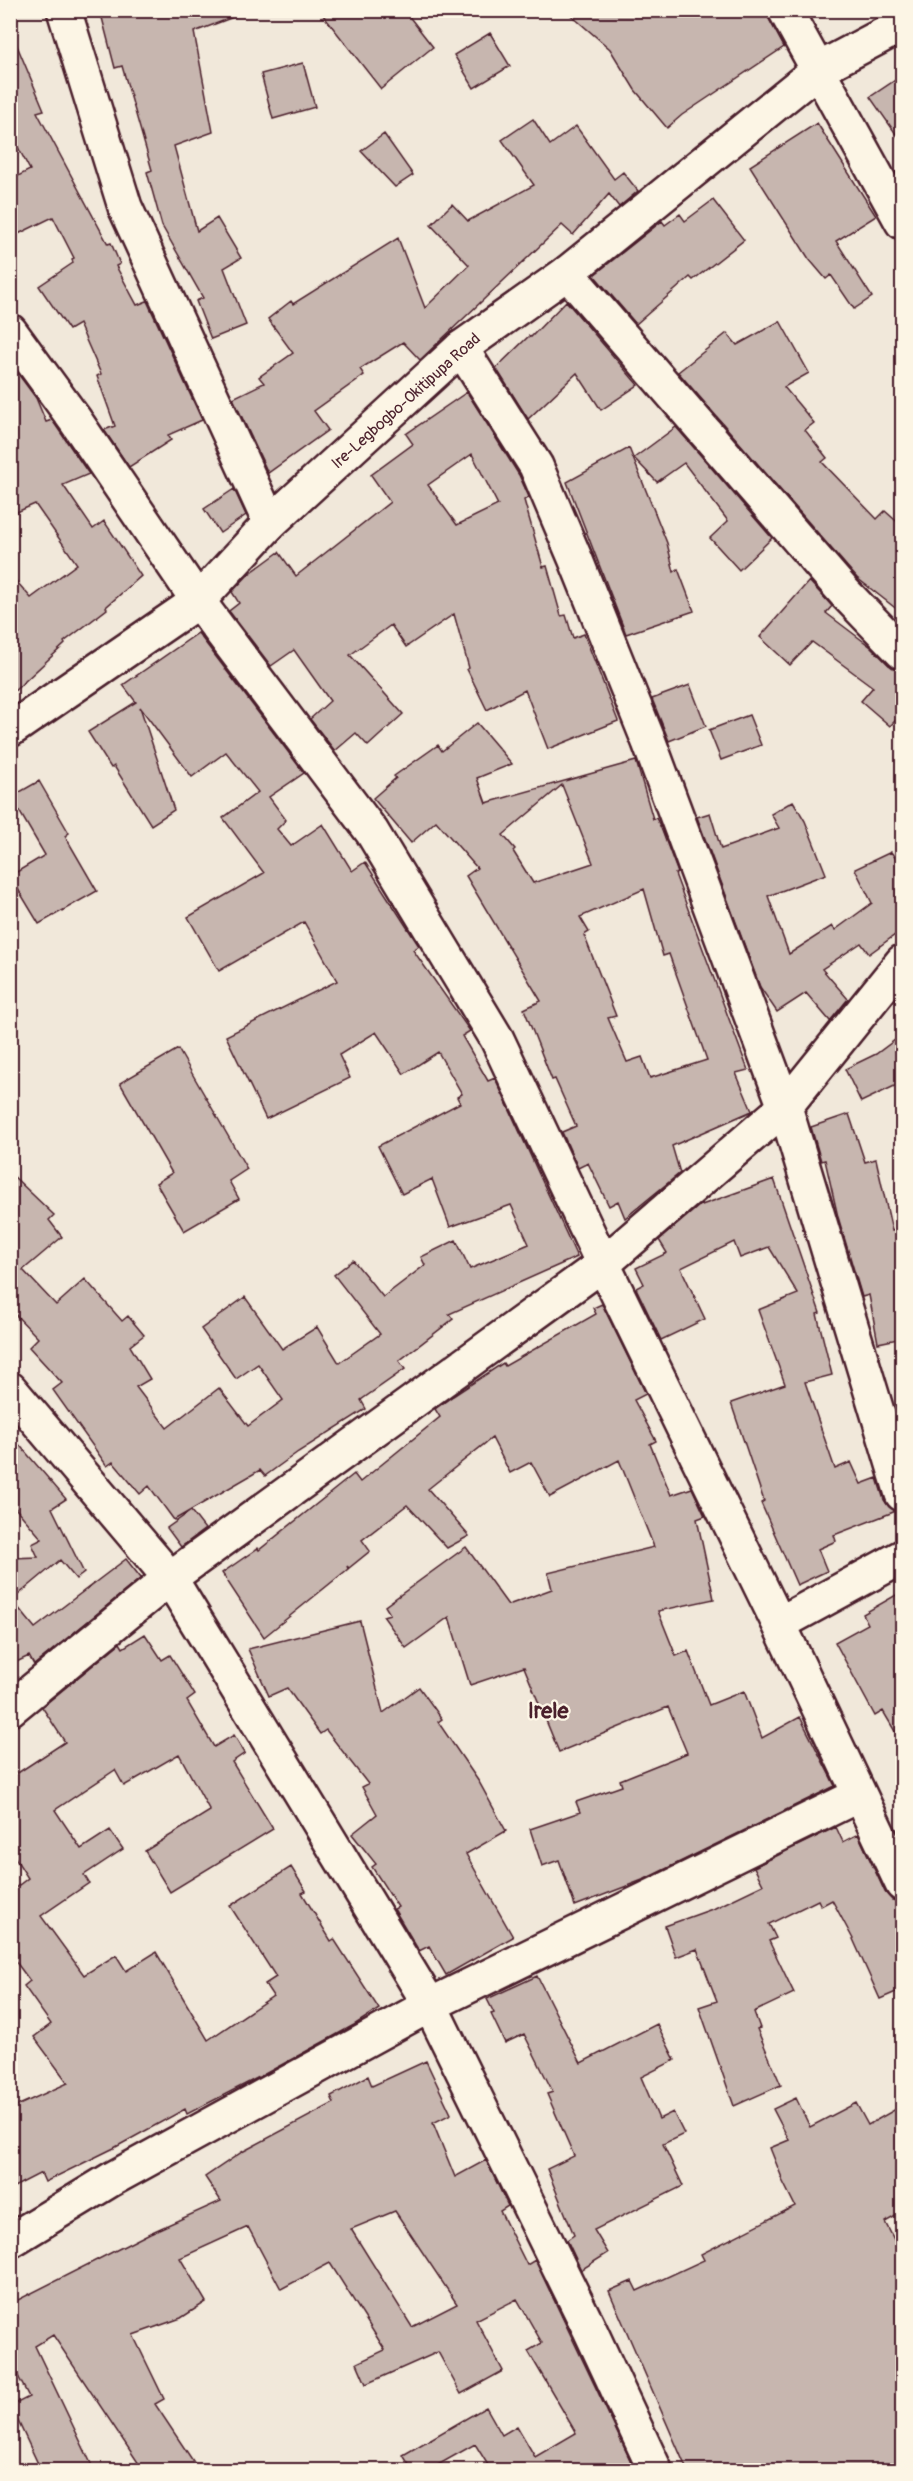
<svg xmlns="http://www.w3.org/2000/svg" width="913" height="2481" font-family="Pangolin,sans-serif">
  <rect width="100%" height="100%" fill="#f1e8da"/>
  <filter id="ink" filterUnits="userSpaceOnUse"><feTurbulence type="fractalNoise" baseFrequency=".0167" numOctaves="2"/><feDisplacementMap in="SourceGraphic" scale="12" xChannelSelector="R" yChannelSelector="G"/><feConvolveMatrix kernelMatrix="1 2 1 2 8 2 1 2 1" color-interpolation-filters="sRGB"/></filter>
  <g filter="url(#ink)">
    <!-- building -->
    <path fill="#c7b6af" stroke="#4a1f2b" stroke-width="1.5" fill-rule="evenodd" d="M100,10h143l1,3 -50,19 19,100 -39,14 23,85 20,-13 24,40 -17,10 22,57 -35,14 -15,-38 7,-3 -41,-72 -15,-54 5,-2 -30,-104 -7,2z
      M319,10h85l29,37 -52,42z
      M565,10h201l3,9 15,28 -102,68 -15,13 -32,-38 -25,-41z
      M10,29l34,81 -7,2 71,132 3,-1 9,21 -4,2 21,39 10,-4 55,119 -34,15 3,5 -42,27 -25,-37 11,-4 -18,-50 4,-2 -22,-50 -10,6 -30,-44 34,-23 -1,-4 2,-1 -21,-41 -43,21v-58l20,-10 -20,-38z
      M490,33l20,33 -36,22 -20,-33z
      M303,63l12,44 -42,12 -12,-45z
      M903,75v69l-33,-47z
      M533,119l17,26 26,-19 38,53 9,-7 15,19 -19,16 -10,-13 -36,41 -11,-10 -142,135 -17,-18 -43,27 4,6 -50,36 14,19 -60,43 -35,-75 31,-15 -5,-6 34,-24 -25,-34 23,-18 2,3 105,-66 27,70 44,-43 -38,-40 21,-21 16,17 66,-36 -32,-45z
      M817,123l59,93 -40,25 36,56 -18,12 -23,-34 -5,4 -17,-20 -59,-93z
      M384,134l29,41 -18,12 -34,-36z
      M713,200l31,40 -51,40 -3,-3 -54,47 -42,-49 68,-54 3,4 15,-11 5,7z
      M566,301l72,84 -37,25 -24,-37 -49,46 -32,-51 33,-32 2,1z
      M780,321l29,52 -25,14 30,36 -9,7 22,28 -5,4 55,57 8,-8 18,16v87l-46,-36 -179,-206 49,-39 10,12z
      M10,363l26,35 10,24 6,-2 37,54 -26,11 30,44 11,-8 37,55 -35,31 1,2 -43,33 1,2 -55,51v-121l21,24 46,-34 -42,-60 -25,11z
      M467,392l52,83 10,22 -5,3 19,67 4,-1 14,50 5,-1 7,23 11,-4 34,87 -70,28 -23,-59 -38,20 -20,-41 2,-1 -15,-54 -48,33 -15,-22 -41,30 53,59 -35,32 -12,-13 -21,18 -25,-32 20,-18 -36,-51 -23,16 -42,-55 10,-8 -7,-11 17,-18 30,-22 17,24 94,-74 -19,-27 42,-31 -7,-10zM472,454l26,51 -41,20 -29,-40z
      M676,427l96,111 -33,32 -29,-32 18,-17 -44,-58 -27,19 -23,-24z
      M629,448l38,95 7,29 4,-3 16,42 -68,23 -59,-152z
      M234,489l12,26 -26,18 -16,-24z
      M809,581l23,25 -6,7 45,34 18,18 14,5v43l-13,13 -29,-25 12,-14 -61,-45 -22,23 -30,-28z
      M198,633l106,140 -35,24 17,23 -9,9 14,17 32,-22 29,47 13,-9 54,84 -6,4 57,81 -8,5 26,45 7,-3 82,179 -128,57 4,5 -54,42 6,8 -44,31 5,9 -68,43 -33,24 -5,-6 -86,50 -25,-34 -9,8 -27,-32 -6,4 -54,-76 9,-7 -33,-36 9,-9 -28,-29v-136l44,42 -5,5 13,17 -39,33 33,35 29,-26 37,42 6,-5 16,19 -14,11 20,33 -14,8 31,41 52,-40 29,38 35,-26 -25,-36 -22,15 -35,-50 44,-32 37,52 35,-22 22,36 41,-29 -46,-59 19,-15 30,37 42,-32 -4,-8 35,-17 14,29 59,-25 -18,-39 -61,22 -18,-48 -30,15 -24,-48 82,-43 -3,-6 5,-3 -24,-42 -34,22 -28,-42 -37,23 11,23 -84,41 -40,-83 111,-55 -33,-59 -85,49 -31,-54 76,-44 -41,-55 35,-26 -32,-40 -34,25 -52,-70 34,103 -23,15 -37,-59 -3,2 -23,-36 48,-30 -13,-17z
      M690,685l16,41 -37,15 -17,-42z
      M749,715l12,30 -40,15 -12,-30z
      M477,723l35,41 -35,14 9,25 150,-42 17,58 3,-1 5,10 17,45 -3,1 73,196 -12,3 16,38 -80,35 8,27 -55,45 -7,-17 -9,5 -21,-43 -10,5 -16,-36 14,-6 -21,-47 -3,1 -28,-71 17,-8 -75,-125 11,-8 -41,-47 -25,22 -38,-45 23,-20 -2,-2 44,-31 4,6zM562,785l31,78 -60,20 -20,-32 2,-2 -12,-14zM644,889l19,67 6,-2 38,106 -57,18 -8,-21 -15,5 -19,-44 8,-2 -32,-81 5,-3 -9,-15z
      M39,781l30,52 -4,3 32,55 -58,33 -29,-48 35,-21 -34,-58z
      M793,801l12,20 21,53 -58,22 21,58 43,-28 3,4 37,-27 -17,-34 36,-17 12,16v61l-34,25 -8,-11 -39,26 26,30 -18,22 -24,-28 -29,19 -17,-25 -63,-170 13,-4 11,36 58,-21 -8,-14z
      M903,1034v48l-42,20 -16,-33 31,-15z
      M178,1049l69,120 -18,12 10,18 -55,32 -28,-48 16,-10 -52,-90z
      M849,1114l16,48 11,-3 16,72 11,-3v110l-25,5 -9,-48 -7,2 -24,-80 -13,-57 -4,1 -10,-34z
      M774,1179l46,134 -3,1 15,61 -27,7 30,87 16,-7 10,22 16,-6 7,22 5,7 7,4 -62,24 2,6 -18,8 9,22 -30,14 -36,-82 3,-2 -33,-98 54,-19 -27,-74 40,-16 -29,-47 -29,11 -6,-16 -53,26 24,51 -44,21 -25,-52 8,-4 -8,-16 31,-15 -8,-13 40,-34z
      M602,1304l44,90 -12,6 22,41 -6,3 21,51 21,-7 13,28 -8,3 17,80 -56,12 18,45 12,-5 21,54 35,-14 18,47 38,-21 35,69 -190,93 -70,27 -16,-46 -17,6 -12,-37 50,-17 -4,-10 46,-16 -2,-6 67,-27 -19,-46 -109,45 -35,-85 -54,18 -21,-68 -43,31 -23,-32 7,-2 -5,-8 81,-59 42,58 44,-16 -4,-16 106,-26 -35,-87 -69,37 -19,-35 -21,11 -18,-35 -64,51 41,47 -22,12 -40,-43 -45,35 8,11 -21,17 -2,-2 1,3 -84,68 -42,-64 36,-25 1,2 95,-76 6,8 80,-65 -5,-8 18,-13 50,-33 2,3 91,-52 -3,-6z
      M10,1434l56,65 -14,9 32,65 -8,6 -16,-19 -48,40 23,28 91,-69 15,19 -107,87 -5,-9 -19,9v-107l28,-1 -6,-13 10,-5 -32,-37z
      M191,1511l14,18 -24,18 -14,-19z
      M903,1591v154l-20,-34 -8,5 -40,-74 33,-18 -5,-10z
      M360,1621l23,92 36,-26 23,32 -4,3 41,60 27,49 -40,23 47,83 -67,38 -17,-29 -10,5 -25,-42 4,-2 -26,-40 4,-3 -24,-30 25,-20 -15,-27 6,-3 -42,-54 -6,4 -33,-46 -18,8 -21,-47z
      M145,1634l17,26 8,-5 25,40 -8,6 27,46 20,-12 11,18 -13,9 41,67 -103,63 -25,-41 65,-40 -31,-57 -55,32 -9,-16 -60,40 26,39 29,-19 13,19 -39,26 5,8 -48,33 43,59 32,-20 10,16 30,-19 52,88 65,-44 -8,-12 11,-7 -46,-71 61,-39 15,24 -4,2 29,48 3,-2 45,70 -25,16 -91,50 -76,39 -2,-5 -71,39 -69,34 -4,-9 -31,16v-80l58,-26 -34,-46 17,-13 -27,-38 6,-5 -20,-27v-62l18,-14 -18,-28v-72l55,-36 -23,-35 78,-64 3,5z
      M836,1827l7,15 15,-8 27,58 7,8 11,2v87l-23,10 -27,-60 -21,-39 -11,6 -3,-6 -49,24 7,14 -7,3 25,52 -40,19 6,16 -3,1 24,56 -47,21 -35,-99 18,-6 -20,-52 -21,8 -11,-31 50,-18 48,-23 -9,-18z
      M537,1976l44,87 76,-39 18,36 -34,17 18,42 14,-7 11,22 -21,10 20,42 -89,44 14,23 -27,17 -14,-30 7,-5 -27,-66 27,-13 -27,-62 6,-2 -29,-58 -19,9 -14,-29 3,-1 -7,-14z
      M426,2061l25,53 -18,9 22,54 31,-17 22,46 -8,5 27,54 8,-5 100,210h-144l-16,-26 -46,26h-17l-9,-15 83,-48 16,28 15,-9 18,31 41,-24 -48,-82 14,-8 -25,-44 -41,21 27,51 -42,23 -23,-42 -72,32 -9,-21 28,-13 -55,-87 -49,26 -33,-62 -68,31 26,44 -25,16 -48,17 31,64 -9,5 44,66h-56l-90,-135 -18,11 59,124h-53l-30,-64 18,-9 -19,-36v-67l4,8 136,-69 71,-32 -16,-24 37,-25 92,-49 -3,-7 37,-20 4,10zM395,2211l62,93 -45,23 -61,-98z
      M796,2098l14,29 46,-24 12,22 35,-20v107l-18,10 18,35v213h-216l-78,-179 23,-10 5,10 67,-31 -3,-6 94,-48 -14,-28h1l-12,-30 19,-8 -16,-31z"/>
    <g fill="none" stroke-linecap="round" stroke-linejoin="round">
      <defs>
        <path id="street" d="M64,10l61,197 145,316
          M785,10l117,212
          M567,273l278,320 57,59
          M10,331l65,89 123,181 174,231 125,207 106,225 176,360 123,260
          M461,348l75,118 39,92 74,184 136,365 117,387
          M10,1389l160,189 260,427 160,325 65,140
          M779,1624l123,-67
          M10,1709l160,-131 433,-314 182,-157 117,-145
          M10,2241l102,-62 318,-174 429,-210"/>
        <path id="secondary" d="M10,730l188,-129 72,-78 191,-175 106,-75 252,-204 83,-44"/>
      </defs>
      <!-- street casing -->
      <use href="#street" stroke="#4a1f2b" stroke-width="38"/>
      <!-- secondary casing -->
      <use href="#secondary" stroke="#4a1f2b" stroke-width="38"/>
      <!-- street -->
      <use href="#street" stroke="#fcf5e5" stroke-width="33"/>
      <!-- secondary -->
      <use href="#secondary" stroke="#fcf5e5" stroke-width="33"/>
    </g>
  </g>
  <g text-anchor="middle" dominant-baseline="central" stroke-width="4.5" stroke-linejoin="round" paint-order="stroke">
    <!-- street labels -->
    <g font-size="16" fill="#4a1f2b" stroke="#fcf5e5">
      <text transform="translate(406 401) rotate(-42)">Ire-Legbogbo-Okitipupa Road</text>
    </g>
    <!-- district labels -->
    <g font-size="22" font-weight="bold" fill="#4a1f2b" stroke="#fcf5e5">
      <text x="548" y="1711">Irele</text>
    </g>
  </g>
  <!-- margin -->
  <rect width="913" height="2481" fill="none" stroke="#fcf5e5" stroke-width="36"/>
  <rect x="18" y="18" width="877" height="2445" fill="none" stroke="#4a1f2b" stroke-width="2" filter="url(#ink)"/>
</svg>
